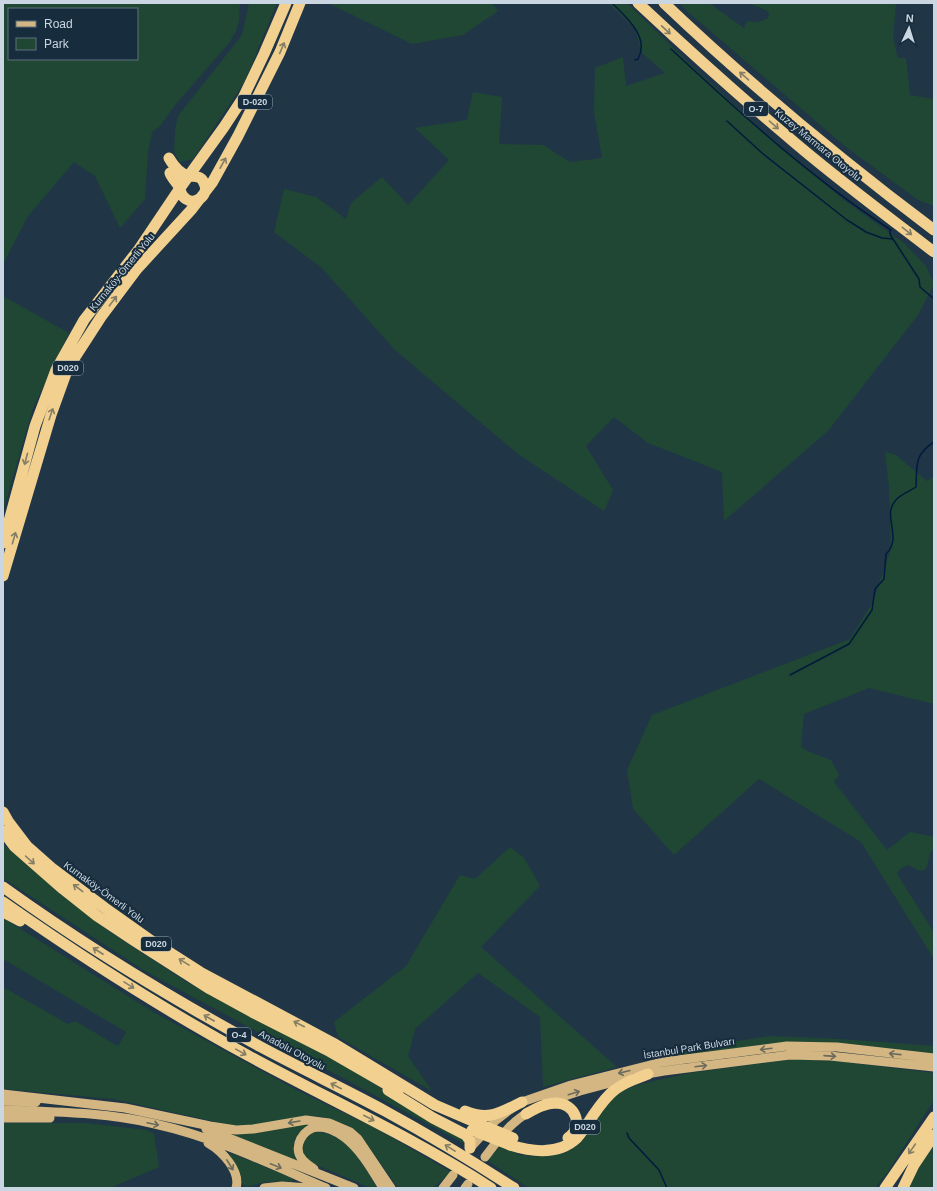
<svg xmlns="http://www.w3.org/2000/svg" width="937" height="1191" font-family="Arial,sans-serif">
  <rect width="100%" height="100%" fill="#203647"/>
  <!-- green -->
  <path fill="#1f4733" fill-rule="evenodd" d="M3,3h237l-1,18 -3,10 -7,12 -54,62 -15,21 -8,6 -4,21 -3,46 -25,29 -25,-52 -21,-14 -46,54 -25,48zM9,9h128v50h-128z
    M249,3h28l-33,80 -51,76 -13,3 -6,-10 1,-21 3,-15 64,-81z
    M328,3h164l6,8 -35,24 -51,9z
    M609,3h18l66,64 63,58 89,76 59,42 22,23 8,18 -16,31 -90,116 -104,90 -2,-49 -74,-29 -34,-26 -28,29 27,44 -9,21 -86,-57 -123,-104 -73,-82 -48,-36 10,-43 32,8 30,22 5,-16 31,-26 26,28 41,-45 -34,-32 52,-8 6,-28 29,5 -3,47 44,1 27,17 32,-4 -8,-46 1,-44 28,-11 3,29 39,-13 -23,-20 -7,-24z
    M679,3h30l35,25 3,-7c9,2 13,1 21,-3l1,-5 -3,-3 -19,-7 149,1 -3,34 5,20h8l4,37 24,4v107l-16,-6 -72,-53 -158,-135z
    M3,296l66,37 -36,75 -30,104z
    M885,452l11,3 31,26 7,-5v228l-65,-16 -65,26 -3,32 6,5 24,9 8,15 -5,7 53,68 23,-18 24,5v12c-1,1 -4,4 -4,5 -3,7 0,15 -9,17l-13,-6 -8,4 -3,5 36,57 1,-1v29l-73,-117 -102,-63 -85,76 -41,-46 -6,-39 25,-55 198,-76 23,-37 18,-53 -2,-62z
    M3,843l3,4 98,81 81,53 157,83 124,76 -3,3 -318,-172 -142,-93z
    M510,847l14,11 16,28 -59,61 136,120 -74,20 -3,-70 -62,-44 -63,56 -7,27 24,35 -94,-54 -4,-15 72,-56 54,-91 15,4z
    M3,918l150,94 144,78 78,38 76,44 -18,16h-35l-37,-52 -17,-12 -20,-7 -22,-1 -42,9h-30l-117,-26 -110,-10v-102l65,37 7,-3 43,25 8,-14 -123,-73z
    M770,1036l70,3 94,7v8l-94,-10 -178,16 -1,-4 18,-6z
    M794,1059l43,2 97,12v27l-47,73 -12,15h-346l-41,-27 12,-16 20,10 14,1h14l17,-3 16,-11 18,-28 14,-17 12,-7 12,-5 52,-12z
    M3,1123h83l61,7 7,4 5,33 -49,21h-107z
    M302,1123h11c-16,9 -24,17 -17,36v2l-66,-27v-2h31z
    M318,1132c31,3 45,32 59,56h-6l-64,-27 -6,-10v-8l10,-10z
    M934,1141v47h-27z
    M230,1153l63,25 -1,4c-16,-2 -30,0 -45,5l-4,-2 -6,-17 -8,-14z"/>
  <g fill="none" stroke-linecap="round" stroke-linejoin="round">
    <!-- stream -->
    <path stroke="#011b3d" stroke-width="1.5" d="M612,3c14,14 38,34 26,56l-3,1
      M671,49c70,65 140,129 220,181
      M727,121l35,32 85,67 19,12 16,6 11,1
      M890,229v5l3,5 26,40 1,8 14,12
      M790,675l59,-31 23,-34 3,-21 9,-10 2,-25c17,-16 -4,-38 9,-53 4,-6 15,-10 21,-14 1,-22 -2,-32 18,-45
      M627,1133l2,5 30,32 8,18"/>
    <!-- major -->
    <path stroke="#d3b681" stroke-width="9" d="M641,1075l23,-4 126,-16 40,1 104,11
      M3,1094l122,14 85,18 26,4 17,-1 53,-9 23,3 21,9 8,7 33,49
      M3,1101l33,1
      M547,1102l33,-11 49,-13
      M3,1110c51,2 102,2 152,14 59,13 115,40 171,64
      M3,1118h47
      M206,1129l148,59
      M208,1143c14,8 33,28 28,45
      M470,1148l25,-27 13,-10 14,-9 49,-17 91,-23 125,-16 50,1 97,11
      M485,1157c13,-17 26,-36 46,-46
      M314,1169c-4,-3 -9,-6 -12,-10 -10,-12 1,-31 16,-32 9,0 19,5 26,10 17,13 28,33 39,51
      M264,1188l18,-2 26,2
      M443,1188l10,-13
      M465,1188l3,-4"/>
    <!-- highway -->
    <path stroke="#f2d08f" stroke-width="11" d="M638,3c48,45 98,90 149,133 47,41 98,78 147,116
      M664,3c85,81 176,156 270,227
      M169,158c4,7 11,16 20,18 6,1 12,-1 15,7 6,11 -8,23 -18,16 -5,-3 -5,-6 -6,-10 -2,-6 -8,-10 -10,-16
      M3,543l32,-117 21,-56 28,-50 55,-71 41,-61 44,-61 19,-29 21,-44 22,-51
      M3,576l48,-161 17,-47 33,-51 36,-48 55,-60 20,-26 26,-47 42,-84 20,-49
      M3,812l5,9 19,25 26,23 52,39 48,34 47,30 133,71 102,62 42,18
      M3,831l11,15 49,43 34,27 36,24 77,49 42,23 75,38 71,41
      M3,887c82,59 169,112 258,160 41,22 83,42 124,64 44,24 87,50 129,77
      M3,902c80,56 161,108 246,154 81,44 165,82 242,132
      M3,912l17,9
      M388,1090l45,28 33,17 4,6v7
      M465,1111c24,10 34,2 57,-9
      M526,1114c9,-5 19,-11 30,-11 20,1 28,23 12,35
      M510,1145c22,7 49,10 67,-7 3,-3 6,-8 9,-12 7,-11 15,-23 24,-32 10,-10 25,-15 38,-20
      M885,1188l49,-71
      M903,1188l11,-23 20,-30"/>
    <!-- highway-bridge -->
    <path stroke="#f2d08f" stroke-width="11" d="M477,1123l36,15
      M472,1130l38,15"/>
  </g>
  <!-- one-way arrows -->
  <defs><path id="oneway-shaft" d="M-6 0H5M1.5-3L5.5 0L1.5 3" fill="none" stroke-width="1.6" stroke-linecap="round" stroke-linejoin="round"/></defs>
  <g stroke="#847e66">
    <use href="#oneway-shaft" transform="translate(666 30) rotate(43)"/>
    <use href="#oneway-shaft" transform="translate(282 48) rotate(-67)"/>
    <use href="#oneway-shaft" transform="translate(744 76) rotate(-139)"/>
    <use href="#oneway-shaft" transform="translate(774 125) rotate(41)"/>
    <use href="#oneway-shaft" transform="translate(223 163) rotate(-61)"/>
    <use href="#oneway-shaft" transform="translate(907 231) rotate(38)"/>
    <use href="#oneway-shaft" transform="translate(113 301) rotate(-53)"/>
    <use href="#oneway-shaft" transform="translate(51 414) rotate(-71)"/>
    <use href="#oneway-shaft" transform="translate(26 459) rotate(105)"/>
    <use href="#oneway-shaft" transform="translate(14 538) rotate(-74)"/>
    <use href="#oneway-shaft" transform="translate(30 860) rotate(42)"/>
    <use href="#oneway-shaft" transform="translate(78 888) rotate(-143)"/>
    <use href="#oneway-shaft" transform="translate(98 951) rotate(-147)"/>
    <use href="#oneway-shaft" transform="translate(184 962) rotate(-148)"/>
    <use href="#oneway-shaft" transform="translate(129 985) rotate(32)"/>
    <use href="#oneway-shaft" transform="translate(209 1018) rotate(-150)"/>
    <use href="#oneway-shaft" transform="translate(299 1024) rotate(-153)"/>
    <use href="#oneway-shaft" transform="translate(241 1052) rotate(29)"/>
    <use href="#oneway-shaft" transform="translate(336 1086) rotate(-153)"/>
    <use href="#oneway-shaft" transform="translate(369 1118) rotate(27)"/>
    <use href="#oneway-shaft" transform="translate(450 1148) rotate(-149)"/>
    <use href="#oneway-shaft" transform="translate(912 1149) rotate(124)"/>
  </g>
  <g stroke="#6c6a5c">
    <use href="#oneway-shaft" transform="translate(766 1049) rotate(173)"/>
    <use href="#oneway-shaft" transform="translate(895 1054) rotate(-174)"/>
    <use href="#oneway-shaft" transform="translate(830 1056) rotate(4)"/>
    <use href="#oneway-shaft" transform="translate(701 1066) rotate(-7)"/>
    <use href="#oneway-shaft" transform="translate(624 1072) rotate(166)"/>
    <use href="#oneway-shaft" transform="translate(574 1093) rotate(-17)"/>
    <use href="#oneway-shaft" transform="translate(294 1122) rotate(170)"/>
    <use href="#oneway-shaft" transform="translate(153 1124) rotate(12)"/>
    <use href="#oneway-shaft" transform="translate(230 1165) rotate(58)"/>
    <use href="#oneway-shaft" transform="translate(276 1166) rotate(22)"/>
  </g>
  <g text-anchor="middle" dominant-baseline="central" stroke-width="4" stroke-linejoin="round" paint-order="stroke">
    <!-- shield labels -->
    <g fill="#172c3d" stroke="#94a4b0" stroke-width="1">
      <rect x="238" y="95" width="34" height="14" rx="3"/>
      <rect x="744" y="102" width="24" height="14" rx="3"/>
      <rect x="53" y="361" width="30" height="14" rx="3"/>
      <rect x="141" y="937" width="30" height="14" rx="3"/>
      <rect x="227" y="1028" width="24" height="14" rx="3"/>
      <rect x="570" y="1120" width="30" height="14" rx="3"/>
    </g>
    <g font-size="9" font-weight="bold" fill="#cad7e2">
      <text x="255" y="102">D-020</text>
      <text x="756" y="109">O-7</text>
      <text x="68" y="368">D020</text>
      <text x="156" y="944">D020</text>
      <text x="239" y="1035">O-4</text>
      <text x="585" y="1127">D020</text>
    </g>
    <!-- street labels -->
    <g font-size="10" fill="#cad7e2" stroke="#172c3d">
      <text transform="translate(818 145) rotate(39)">Kuzey Marmara Otoyolu</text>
      <text transform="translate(122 272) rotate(-51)">Kurnaköy-Ömerli Yolu</text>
      <text transform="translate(104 892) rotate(36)">Kurnaköy-Ömerli Yolu</text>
      <text transform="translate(689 1048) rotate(-9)">İstanbul Park Bulvarı</text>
      <text transform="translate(292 1050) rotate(28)">Anadolu Otoyolu</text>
    </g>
  </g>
  <!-- border -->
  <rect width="937" height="1191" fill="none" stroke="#cad7e2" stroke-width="8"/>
  <!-- legend -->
  <rect x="8" y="8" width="130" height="52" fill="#172c3d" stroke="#5f707f"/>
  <rect x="16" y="21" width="20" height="6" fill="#d3b681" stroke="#5f707f"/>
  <text x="44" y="28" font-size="12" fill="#cad7e2">Road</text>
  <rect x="16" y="38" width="20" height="12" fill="#1f4733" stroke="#5f707f"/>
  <text x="44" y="48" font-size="12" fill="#cad7e2">Park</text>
  <!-- north arrow -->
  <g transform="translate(909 28) rotate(4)" stroke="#172c3d" stroke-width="3" paint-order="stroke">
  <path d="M0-3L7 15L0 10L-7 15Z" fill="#cad7e2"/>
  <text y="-6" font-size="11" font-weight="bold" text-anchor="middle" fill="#cad7e2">N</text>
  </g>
</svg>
